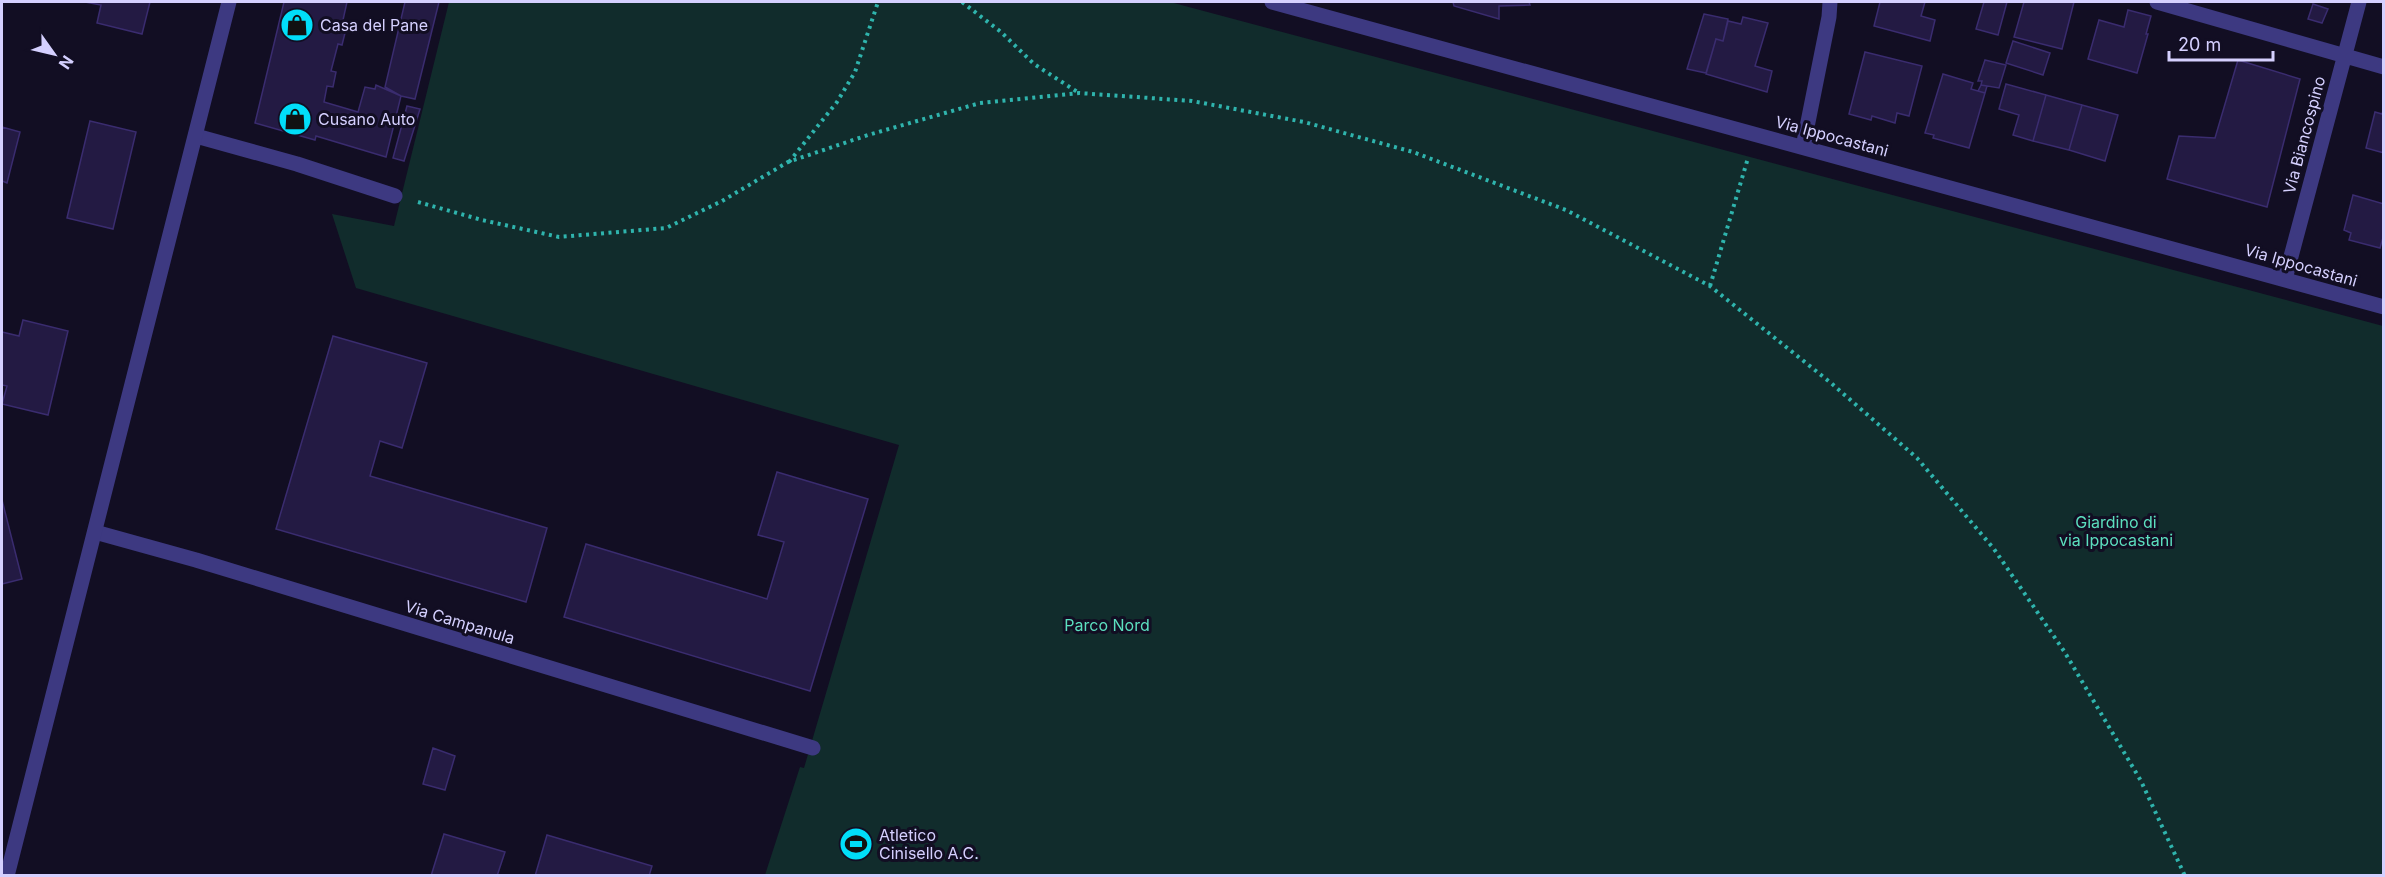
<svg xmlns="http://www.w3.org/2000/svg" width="2385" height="877" font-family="Inter,sans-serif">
  <rect width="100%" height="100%" fill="#120e23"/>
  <!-- green -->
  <path fill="#112c2c" d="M449,2h721l1213,324v549h-1618l35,-108 4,1 95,-323 -543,-157 -24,-74 62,12z"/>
  <!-- building -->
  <path fill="#231a43" stroke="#3a2c6f" stroke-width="1.5" d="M85,2h65l-8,32 -45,-11 4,-18z
    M284,2h63l-6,27h5l-4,16 -4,-1 -7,27 5,1 -3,15 -6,-1 -3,16 34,10 7,-25 10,2 1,-4 25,11 -15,61 -70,-21 -1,4 -60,-17z
    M405,2h34l-24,97 -14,-3 -16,-9z
    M1453,2h76l1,3 -31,1v13l-45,-13z
    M1880,2h45l-4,14 14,4 -5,21 -56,-15z
    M1984,2h23l-9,33 -22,-6z
    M2024,2h50l-12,47 -48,-12z
    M2313,4l15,5 -6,14 -14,-4z
    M2128,10l23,6 -5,18h2l-11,39 -49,-14 11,-39 25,7z
    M1704,14l24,5 -5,22 -7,-2 -10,34 -19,-4z
    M1743,17l25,6 -13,43 17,5 -5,21 -61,-18 10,-35 7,2 5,-20 13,3z
    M2013,41l37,12 -7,22 -37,-12z
    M1865,52l57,14 -13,50 -12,-3 -2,10 -23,-7 -1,4 -22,-6z
    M1985,60l21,5 -7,23 -18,-3 1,-4h-4z
    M2238,60l62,19 -33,128 -100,-28 12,-43 36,2z
    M1943,74l30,9 -2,6 14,4 -16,55 -36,-10 1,-3 -9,-2z
    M2006,84l40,11 -13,46 -20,-6 6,-20 -20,-6z
    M1981,85l6,1 -2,7 -7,-2z
    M2046,95l36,10 -13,45 -36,-9z
    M2082,105l36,10 -13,46 -36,-11z
    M407,106l13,3 -16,52 -11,-3z
    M2384,108v45l-18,-5 9,-36 7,2z
    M90,121l46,11 -23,97 -46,-11z
    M2,127l18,5 -13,51 -5,-2z
    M2353,195l31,9v30l-4,14 -31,-8 2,-7 -7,-3z
    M23,320l45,11 -20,84 -46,-11 5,-18 -5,-1v-53l17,4z
    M333,336l94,27 -25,85 -22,-7 -10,35 177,52 -21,74 -250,-73z
    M777,472l91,27 -58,192 -246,-74 22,-73 181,55 17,-57 -26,-7z
    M2,500l20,79 -20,5z
    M433,748l22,8 -10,34 -22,-6z
    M444,834l61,18 -8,24h-66z
    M547,835l105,31 -3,10h-114z"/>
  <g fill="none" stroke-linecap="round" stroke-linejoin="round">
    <!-- path -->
    <path stroke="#2fb4ad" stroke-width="4" stroke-dasharray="3 4.5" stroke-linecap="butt" d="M962,2l39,30 33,32 45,29
      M789,162l48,-60 18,-30 23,-70
      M418,202l64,18 77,17 107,-9 56,-27 66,-39 80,-27 112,-32 99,-10 113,8 112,21 109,30 153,58 144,76 121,97 86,75 77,91 70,102 77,130 44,95
      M1710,286l38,-128"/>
    <!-- service -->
    <path stroke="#3d3981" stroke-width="15" d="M196,136l101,28 98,32"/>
    <!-- minor -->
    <path stroke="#3d3981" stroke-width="15" d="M1272,2l1112,305
      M2157,2l227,65
      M1803,147l26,-130 1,-15
      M2285,279l74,-277
      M95,532l101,28 617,188"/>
    <!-- tertiary -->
    <path stroke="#3d3981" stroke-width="15" d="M7,876l222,-874"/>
  </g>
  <!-- icons -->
  <defs>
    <symbol id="shop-disc" viewBox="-11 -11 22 22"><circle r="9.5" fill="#01def9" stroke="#120e23"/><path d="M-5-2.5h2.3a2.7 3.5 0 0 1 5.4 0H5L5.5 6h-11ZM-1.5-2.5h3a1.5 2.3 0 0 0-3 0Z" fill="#111"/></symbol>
    <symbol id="stadium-disc" viewBox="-11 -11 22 22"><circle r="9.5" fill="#01def9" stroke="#120e23"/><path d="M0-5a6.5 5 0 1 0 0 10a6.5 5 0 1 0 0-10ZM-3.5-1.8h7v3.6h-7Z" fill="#111"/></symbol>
  </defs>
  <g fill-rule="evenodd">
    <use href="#shop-disc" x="278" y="6" width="38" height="38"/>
    <use href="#shop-disc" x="276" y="100" width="38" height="38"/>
    <use href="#stadium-disc" x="837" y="825" width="38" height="38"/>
  </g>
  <g text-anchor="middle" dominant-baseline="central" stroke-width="6" stroke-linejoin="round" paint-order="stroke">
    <!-- poi labels -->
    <g font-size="16" fill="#d5d0ff" stroke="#120e23" text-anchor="start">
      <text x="320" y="25">Casa del Pane</text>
      <text x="318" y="119">Cusano Auto</text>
      <text x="879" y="835">Atletico<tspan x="879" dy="18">Cinisello A.C.</tspan></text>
    </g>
    <!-- street labels -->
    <g font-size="16" fill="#d5d0ff" stroke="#120e23">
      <text transform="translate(2304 135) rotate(-75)">Via Biancospino</text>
      <text transform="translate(1832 136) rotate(15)">Via Ippocastani</text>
      <text transform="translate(2301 265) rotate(16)">Via Ippocastani</text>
      <text transform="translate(460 622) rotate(17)">Via Campanula</text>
    </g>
    <!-- park labels -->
    <g font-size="16" fill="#5cdfbf" stroke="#120e23">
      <text x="2116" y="522">Giardino di<tspan x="2116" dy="18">via Ippocastani</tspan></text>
      <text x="1107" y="625">Parco Nord</text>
    </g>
  </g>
  <!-- border -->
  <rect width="2385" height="877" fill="none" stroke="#d5d0ff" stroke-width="6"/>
  <!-- north arrow -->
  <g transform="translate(54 54) rotate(124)" stroke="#120e23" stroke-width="4.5" paint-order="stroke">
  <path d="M0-4.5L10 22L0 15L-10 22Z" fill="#d5d0ff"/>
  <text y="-9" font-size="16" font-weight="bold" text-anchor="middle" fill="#d5d0ff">N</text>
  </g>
  <!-- scale -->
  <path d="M2169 51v9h104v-9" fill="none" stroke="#d5d0ff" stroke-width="3"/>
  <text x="2178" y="51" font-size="18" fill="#d5d0ff" stroke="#120e23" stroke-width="4.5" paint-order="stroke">20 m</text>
</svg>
